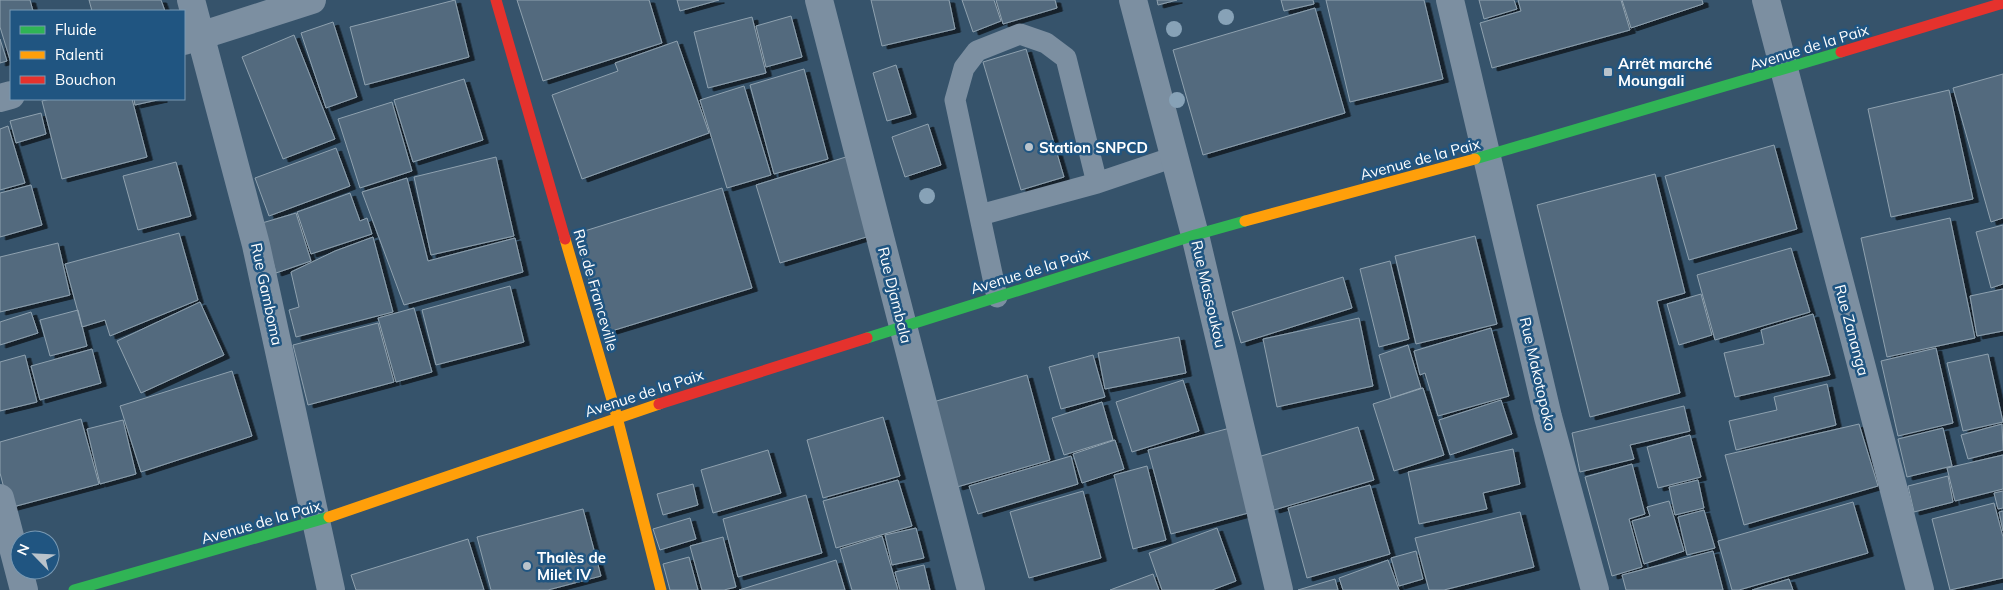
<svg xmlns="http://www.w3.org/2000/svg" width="2003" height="590" font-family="Mulish,sans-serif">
  <defs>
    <filter id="shadow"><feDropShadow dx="5.5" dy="3" stdDeviation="0" flood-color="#0009"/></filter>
  </defs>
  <rect width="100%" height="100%" fill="#36536b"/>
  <!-- building -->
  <path fill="#536b7e" stroke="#8fa1af" filter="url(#shadow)" d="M0,0h30l3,11h-22v52l-11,-36z
    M89,0h72l4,11h-73z
    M455,0l14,57 -104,28 -15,-58z
    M517,0h132l13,43 -119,38z
    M677,0h42l-39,11z
    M871,0h78l6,29 -73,17z
    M962,0h32l7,21 -28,11z
    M996,0h59l2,8 -54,16z
    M1157,0h20l-19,5z
    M1281,0h32l1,4 -30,7z
    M1326,0h98l19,79 -93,23z
    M1479,0h35l3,9 -33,10z
    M1518,0h103l9,30 -138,38 -12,-45 41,-12z
    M1622,0h80l1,4 -72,24z
    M1315,8l30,105 -142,42 -30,-105z
    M791,16l11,41 -36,10 -10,-41z
    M752,17l14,56 -58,15 -14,-56z
    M333,22l24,75 -31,11 -25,-75z
    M294,35l41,104 -52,20 -41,-102z
    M0,39l7,22 -7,2z
    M677,41l32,92 -127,46 -30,-84 66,-24 -3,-8z
    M1026,49l38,128 -43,13 -38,-128z
    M896,65l15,49 -24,7 -14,-48z
    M804,69l24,90 -54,15 -24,-89z
    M2003,74v144l-12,4 -38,-134z
    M464,79l19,61 -70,22 -19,-62z
    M744,86l27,89 -44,13 -27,-88z
    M1949,90l24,109 -82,18 -23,-108z
    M50,99h82l15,58 -85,22 -20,-78z
    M134,99h28l-27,6z
    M392,102l20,69 -52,17 -22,-69z
    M41,113l5,21 -30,9 -6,-22z
    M928,124l13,41 -36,12 -13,-40z
    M8,126l17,57 -25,7v-61z
    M1774,145l23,84 -108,31 -24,-84z
    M336,148l14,38 -81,30 -14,-38z
    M849,156l24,79 -93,28 -24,-78z
    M496,157l18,79 -83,19 -17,-78z
    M176,162l15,54 -53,14 -15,-54z
    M1655,174l30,119 -28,8 23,92 -90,24 -53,-212z
    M407,178l21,83 87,-23 8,34 -119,33 -42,-113z
    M31,185l11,40 -42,12v-44z
    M722,188l30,100 -147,45 -30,-99z
    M350,193l10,28 7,-3 5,16 -61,20 -14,-42z
    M296,213l15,48 -35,12 -14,-50z
    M1950,218l25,120 -88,19 -26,-119z
    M2003,225v59l-12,4 -15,-56z
    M179,233l19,67 -88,36 -5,-16 -23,7 -17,-63z
    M1475,236l22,88 -81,20 -21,-88z
    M373,237l20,75 -97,25 -7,-27 10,-3 -8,-35 44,-21z
    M58,243l12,52 -70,17v-55z
    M1791,248l19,64 -95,28 -18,-65z
    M1390,261l19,78 -30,8 -19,-78z
    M1343,277l9,31 -111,35 -9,-31z
    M510,286l14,56 -88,23 -14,-55z
    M2003,289v42l-26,5 -7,-40z
    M1701,294l11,41 -33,10 -12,-41z
    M200,302l24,53 -83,38 -24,-52z
    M414,308l18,64 -36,10 -18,-64z
    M78,310l9,36 -37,10 -10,-36z
    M31,312l7,21 -38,12v-23z
    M1813,314l17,61 -95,22 -11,-44 40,-9 -3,-14z
    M1359,318l14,68 -96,21 -14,-68z
    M378,323l16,59 -86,23 -15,-60z
    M1491,328l18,68 -71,20 -13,-43 -5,2 -6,-24z
    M1179,337l7,36 -81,16 -7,-36z
    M1408,345l13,43 -30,10 -12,-43z
    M1936,348l17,75 -55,13 -17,-75z
    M92,349l9,34 -61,17 -9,-34z
    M1988,354l15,68 -40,9 -16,-68z
    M25,355l12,47 -37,9v-49z
    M1093,355l12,42 -44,12 -12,-42z
    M232,371l20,65 -111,36 -21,-66z
    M1027,375l23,85 -93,27 -24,-85z
    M1183,380l16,51 -67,21 -16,-50z
    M1827,384l9,41 -100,25 -7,-29 48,-11 -3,-13z
    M1423,388l21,67 -50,16 -21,-67z
    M1501,400l11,34 -62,21 -11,-35z
    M1102,402l11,38 -49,15 -12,-37z
    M1684,406l6,25 -60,14 4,14 -54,13 -8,-39z
    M883,417l17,59 -77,22 -16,-58z
    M81,419l18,65 -90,24 -9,-35v-31z
    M123,420l13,54 -36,10 -13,-55z
    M1859,424l19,62 -134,39 -19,-70z
    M2002,424l1,26 -35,9 -7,-24z
    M1358,427l16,53 -100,30 -16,-53z
    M1230,428l22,84 -81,22 -23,-84z
    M1943,428l9,38 -45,11 -9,-38z
    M1690,435l11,42 -43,11 -11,-41z
    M1115,440l9,29 -42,14 -9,-29z
    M1513,449l7,35 -37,9 4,16 -68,15 -11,-52z
    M768,450l13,43 -68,20 -12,-43z
    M2003,455v34l-48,12 -8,-33z
    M1071,456l7,28 -100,30 -9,-28z
    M1632,464l13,50 -16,5 13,48 -30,9 -27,-99z
    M1147,466l19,74 -33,9 -19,-74z
    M1948,476l5,26 -39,10 -6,-26z
    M898,480l14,46 -76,22 -13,-47z
    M1698,480l6,28 -29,7 -6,-28z
    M693,484l5,21 -35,10 -6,-21z
    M1370,485l20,69 -83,24 -19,-70z
    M1083,491l18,67 -72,20 -19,-66z
    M2003,491v17l-5,1 -4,-16z
    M806,495l16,58 -84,24 -15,-58z
    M1669,501l15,50 -40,13 -12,-43 18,-5 -3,-9z
    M1853,502l15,51 -129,37h-7l-14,-49z
    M1994,503l9,34v41l-53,12 -18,-71z
    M583,509l18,67 -53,14h-57l-14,-53z
    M1704,510l11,38 -28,7 -9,-38z
    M2003,511v20l-4,-19z
    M1520,512l14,55 -90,23h-15l-14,-52z
    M690,518l6,21 -36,11 -7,-21z
    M916,528l8,30 -32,7 -7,-30z
    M1217,528l19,53 -24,9h-50l-13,-37z
    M882,536l16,54h-46l-12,-41z
    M723,537l13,50 -12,3h-22l-12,-44z
    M468,539l16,51h-128l-5,-15z
    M1416,551l7,28 -24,7 -8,-28z
    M1713,551l10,39h-97l-4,-15z
    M689,557l9,33h-28l-7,-26z
    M836,560l9,30h-106z
    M1388,560l11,30h-56l-4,-12z
    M924,565l6,25h-30l-5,-18z
    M1153,574l6,16h-49z
    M1335,579l3,11h-40z
    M1789,579l4,11h-41z"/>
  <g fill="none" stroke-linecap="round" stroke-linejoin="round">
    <!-- lane -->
    <path stroke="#7c8fa1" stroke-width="21" d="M980,215l117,-32 77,-26
      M997,297l-42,-197 9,-32 13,-17 43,-17 26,9 20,15 31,125"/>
    <!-- street -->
    <path stroke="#7c8fa1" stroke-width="28" d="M191,0l65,245 75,345
      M819,0l152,590
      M1133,0l62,235 84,355
      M1450,0l98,417 47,173
      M1766,0l154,590
      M184,41l128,-41
      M0,98l11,-3
      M0,498l24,92"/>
    <!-- fast -->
    <path stroke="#30b455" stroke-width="11" d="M1475,159l366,-107
      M867,338l328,-103 50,-14
      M74,590l255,-73"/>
    <!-- slow -->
    <path stroke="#ff9f0a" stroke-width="11" d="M1245,221l230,-62
      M565,239l52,178 44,173
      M329,517l330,-113"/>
    <!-- jam -->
    <path stroke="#e5322d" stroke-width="11" d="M496,0l69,239
      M1841,52l162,-49
      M659,404l208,-66"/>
  </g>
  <!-- trees -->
  <g fill="#87a2b7">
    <circle cx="1226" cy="17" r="8"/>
    <circle cx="1174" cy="29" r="8"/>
    <circle cx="1177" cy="100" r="8"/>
    <circle cx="927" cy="196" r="8"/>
  </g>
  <!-- markers -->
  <g fill="#b9c3cb" stroke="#205581" stroke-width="2">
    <rect x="1603" y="67" width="10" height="10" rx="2.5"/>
    <circle cx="1029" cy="147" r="5"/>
    <circle cx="527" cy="566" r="5"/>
  </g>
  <g text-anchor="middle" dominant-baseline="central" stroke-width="5" stroke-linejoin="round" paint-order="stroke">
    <!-- street labels -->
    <g font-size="15" fill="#fff" stroke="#205581">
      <text transform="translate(1809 47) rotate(-17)">Avenue de la Paix</text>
      <text transform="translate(1420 159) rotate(-15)">Avenue de la Paix</text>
      <text transform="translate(1030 271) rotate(-17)">Avenue de la Paix</text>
      <text transform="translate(596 290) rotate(74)">Rue de Franceville</text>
      <text transform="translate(267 294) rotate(78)">Rue Gamboma</text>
      <text transform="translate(1209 294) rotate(77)">Rue Massoukou</text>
      <text transform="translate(895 295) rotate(76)">Rue Djambala</text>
      <text transform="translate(1852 330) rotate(75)">Rue Zananga</text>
      <text transform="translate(1538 374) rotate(77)">Rue Makotopoko</text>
      <text transform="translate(644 393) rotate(-18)">Avenue de la Paix</text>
      <text transform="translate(261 522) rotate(-16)">Avenue de la Paix</text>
    </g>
    <!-- poi labels -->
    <g font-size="15" font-weight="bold" fill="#fff" stroke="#205581" text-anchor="start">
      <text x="1618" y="63">Arrêt marché<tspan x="1618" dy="17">Moungali</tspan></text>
      <text x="1039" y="147">Station SNPCD</text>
      <text x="537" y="557">Thalès de<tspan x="537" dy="17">Milet IV</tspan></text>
    </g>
  </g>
  <!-- legend -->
  <rect x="10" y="10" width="175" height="90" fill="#205581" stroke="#7999b3"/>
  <rect x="20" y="26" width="25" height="8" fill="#30b455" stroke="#7999b3"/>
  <text x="55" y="35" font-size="15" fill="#ffffff">Fluide</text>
  <rect x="20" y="51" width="25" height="8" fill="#ff9f0a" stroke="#7999b3"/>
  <text x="55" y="60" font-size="15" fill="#ffffff">Ralenti</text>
  <rect x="20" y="76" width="25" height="8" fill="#e5322d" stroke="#7999b3"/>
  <text x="55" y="85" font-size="15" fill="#ffffff">Bouchon</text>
  <!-- north arrow -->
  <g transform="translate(35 555) rotate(294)"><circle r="24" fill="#205581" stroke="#7999b3"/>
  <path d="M0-4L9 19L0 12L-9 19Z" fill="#b9c3cb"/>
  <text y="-8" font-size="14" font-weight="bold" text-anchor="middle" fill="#ffffff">N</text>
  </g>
</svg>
